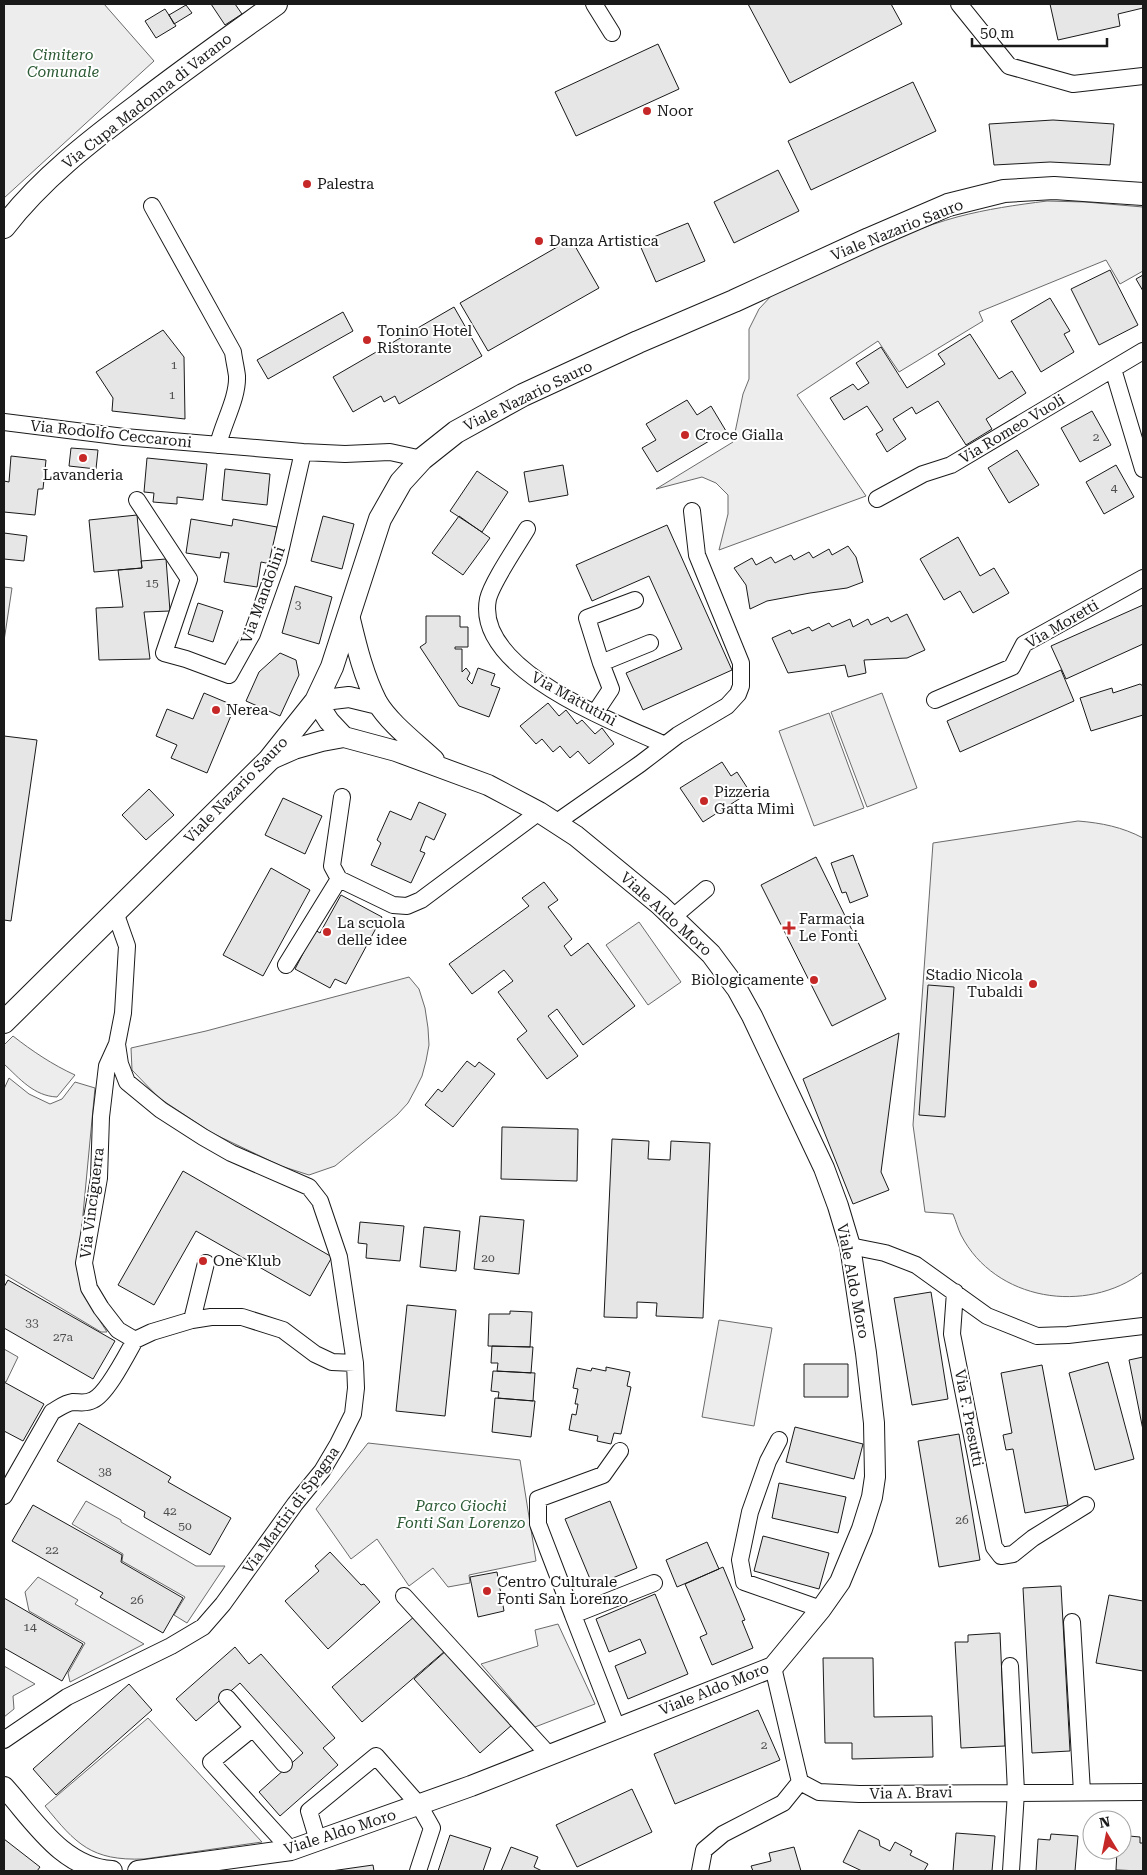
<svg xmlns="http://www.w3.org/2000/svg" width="1147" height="1875" font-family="'Roboto Serif',serif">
  <rect width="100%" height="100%" fill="#fff"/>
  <!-- green -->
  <path fill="#ededed" stroke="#6a6a6a" d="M4,4h100l50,57 -150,137z
    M1047,201l38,1 58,5v64l-23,13 -14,-24 -127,52 4,9 -84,51 -21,-31 -81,54 69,101 -147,54 9,-36v-19l-12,-12 -14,-6 -46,12 77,-47 10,-48 6,-15v-50l10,-20 13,-14c59,-27 123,-61 185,-78 30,-8 59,-12 90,-16z
    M4,587l8,1 -8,53z
    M882,693l35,95 -50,19 -36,-95z
    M829,713l35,95 -50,18 -35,-95z
    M1078,821c24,2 44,6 65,17v434c-57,43 -148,29 -182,-37 -3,-6 -5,-14 -8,-21l-28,-2 -12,-87 20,-282z
    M639,922l42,60 -33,23 -42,-60z
    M409,977l10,12 6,19 3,20 1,17 -3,16 -4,15 -7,14 -7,13 -11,12 -62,51 -26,9 -28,-9 -69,-33 -53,-35 -27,-28 -1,-22 75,-17z
    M13,1036c19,15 40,29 62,39l-18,22c-23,-1 -37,-18 -53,-33v-19z
    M9,1078l20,16 21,10 12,-5 13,-17 20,6 -17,179c1,26 16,44 29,65h-6l-97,-58v-185z
    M719,1320l53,8 -18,98 -52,-9z
    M4,1349l14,8 -12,25 -2,-1z
    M368,1443l152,17 16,101 -67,14 1,8 -22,4 -15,-19 -24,18 -32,-47 -26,20 -35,-50z
    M86,1501l35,19v2l75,44h29l-38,57 -13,-8 11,-18 -63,-36 1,-7 -51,-30z
    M38,1577l40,23 -3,4 69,40 -74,38 -2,-9 17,-30 -56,-32 -4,-19z
    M558,1624l37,80 -60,23 -54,-63 57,-18 -3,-16z
    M4,1666l31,18 -22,12 1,13 -10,8z
    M148,1718l114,124 -118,17c-53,2 -68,-15 -99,-53z"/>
  <!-- building -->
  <path fill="#e6e6e6" stroke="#1a1a1a" d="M211,4h24l7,10 -17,11z
    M748,4h143l11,20 -112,59z
    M1050,4h93v4l-25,6 2,12 -62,14z
    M186,5l6,8 -18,11 -5,-9z
    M165,9l11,17 -20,12 -11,-17z
    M658,44l21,45 -103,47 -21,-44z
    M913,82l23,49 -125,59 -23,-49z
    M1053,120l61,4 -4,41 -60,-3 -56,3 -5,-41z
    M778,170l21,41 -65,32 -20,-41z
    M688,223l17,38 -49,21 -17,-39z
    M571,239l28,49 -111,63 -28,-48z
    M1110,270l28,55 -39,20 -28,-56z
    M1143,275v16l-7,-12z
    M1050,298l20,33 -6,3 10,18 -33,20 -30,-51z
    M454,307l28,49 -83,48 -4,-8 -11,6 -3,-6 -28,16 -20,-35z
    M343,312l10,19 -85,48 -11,-19z
    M163,330l21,27 1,62 -73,-8 1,-13 -17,-26z
    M970,334l29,45 13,-8 14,22 -40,26 6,10 -26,16 -28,-44 -22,13 -4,-7 -19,12 13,20 -19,13 -11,-18 7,-4 -16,-24 -23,14 -14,-22 23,-14 5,6 11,-7 -13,-20 25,-16 26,41 38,-24 -7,-10z
    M687,400l10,15 14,-9 15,25 -69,41 -15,-24 14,-8 -10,-16z
    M1092,411l19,34 -31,17 -19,-34z
    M71,448l27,2 -2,19 -27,-3z
    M1017,450l22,35 -30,18 -21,-35z
    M11,456l35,4 -3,29h-5l-3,26 -31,-3v-31l5,1z
    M147,458l60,6 -4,36 -26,-3v7l-24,-2 1,-9 -10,-1z
    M563,465l5,30 -39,7 -5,-30z
    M1116,465l18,32 -30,17 -18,-32z
    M225,469l45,5 -3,31 -45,-5z
    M477,471l31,21 -26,40 -32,-21z
    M137,515l5,53 -48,4 -5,-52z
    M323,516l31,8 -12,45 -31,-8z
    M459,516l31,22 -27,37 -31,-22z
    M191,519l41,7 1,-7 44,8 -6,37 -10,-2 -4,25 -33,-5 5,-29 -8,-1 -1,6 -34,-5z
    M667,525l65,145 -89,40 -17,-37 56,-24 -33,-73 -57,25 -16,-36z
    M4,533l23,3 -3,25 -20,-2z
    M958,537l22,39 14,-8 15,25 -36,20 -13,-22 -16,9 -24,-41z
    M848,546l8,11 7,25 -16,6 -37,5 -43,8 -17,8 -4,-24 -12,-17 18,-10 4,7 15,-8 4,6 16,-8 3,5 15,-8 4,6 16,-9 3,6z
    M166,559l4,52 -26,1 6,47 -51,1 -3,-52 27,-1 -5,-37 24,-2 -1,-7z
    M295,586l37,11 -13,47 -37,-11z
    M198,603l25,8 -10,31 -25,-8z
    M1143,605v39l-77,35 -15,-33z
    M907,614l18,36 -18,8 -43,2 2,13 -18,4 -3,-12 -57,8 -16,-35 18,-8 2,4 17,-7 3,4 17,-8 3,4 18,-8 3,8 15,-8 3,6 17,-8 3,5z
    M426,616h34v11h8v20h-13v2h7v23l4,-4 4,5 -3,6 5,5 6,-16 17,6 -4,11 9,3 -11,29 -30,-11 -39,-59 6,-4z
    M280,653l16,7 3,15 -19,41 -34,-15 13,-29z
    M1061,670l13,31 -114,51 -13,-31z
    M1140,684l3,2v29l-52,16 -11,-33 32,-10 1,5z
    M204,693l31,13 -28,67 -36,-15 6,-13 -21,-9 11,-27 26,10z
    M548,703l11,13 7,-6 11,14 5,-4 13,14 7,-6 12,16 -25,20 -11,-13 -8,7 -10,-12 -7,6 -11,-13 -6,5 -16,-18z
    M4,736l33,4 -26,181 -7,-1z
    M722,762l9,14 6,-4 13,20 -47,30 -23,-34z
    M149,789l25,26 -28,25 -24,-25z
    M283,798l39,18 -17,38 -40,-19z
    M419,802l27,12 -12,26 -8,-4 -6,15 5,2 -14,30 -40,-18 10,-22 -4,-3 13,-29 21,9z
    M853,855l15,41 -18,7 -4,-11 -4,1 -11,-30z
    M816,857l70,142 -54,27 -71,-141z
    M271,868l39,22 -47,86 -40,-21z
    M544,882l14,18 -10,7 24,32 -8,7 7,10 17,-13 47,63 -52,39 -26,-36 -9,7 30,40 -31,23 -30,-40 10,-8 -29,-39 15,-11 -9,-11 -32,24 -23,-30 80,-58 -7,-8z
    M341,895l41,22 -36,67 -11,-5 -5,9 -35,-19 20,-39 5,3z
    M928,985l26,2 -9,130 -26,-2z
    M899,1033l-18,139 8,18 -36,14 -50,-125z
    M467,1061l8,6 4,-5 16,12 -42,53 -28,-22 13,-16 4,3z
    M502,1127l76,2 -1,52 -76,-2z
    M612,1139l37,2 -1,18 22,1 1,-19 39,2 -7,175 -47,-2 1,-13 -20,-1v16l-33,-1z
    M183,1171l149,86 -22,39 -114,-65 -42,74 -36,-20z
    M480,1216l44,4 -5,54 -45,-5z
    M360,1222l44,4 -4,35 -34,-3 1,-14 -9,-1z
    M424,1227l36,4 -4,40 -36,-4z
    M8,1280l107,61 -22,38 -89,-51v-41z
    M931,1292l17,107 -36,6 -18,-107z
    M407,1305l49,5 -11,106 -49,-5z
    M510,1311l22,1 -2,35 -42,-1 1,-32h21z
    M492,1346l41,1 -2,26 -34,-2 1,-8h-7z
    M1143,1357v73l-14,-70z
    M1108,1362l26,97 -39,11 -26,-97z
    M804,1364h44v33h-44z
    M1042,1365l26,140 -43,8 -12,-64 -7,1 -3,-15 9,-2 -11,-60z
    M606,1367l24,5 -3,14 4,1 -10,47 -7,-1 -3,11 -14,-3 1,-5 -29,-6 3,-16 4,1 2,-11h-3l3,-15 -5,-1 4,-20 14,3 1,-3 14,3z
    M493,1371l42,2 -2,28 -35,-3 1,-6 -8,-1z
    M4,1382l40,22 -21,37 -19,-10z
    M495,1398l40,3 -4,36 -39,-5z
    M79,1423l92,54 -3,5 63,36 -21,37 -66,-38 1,-5 -88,-51z
    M795,1427l68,17 -9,35 -68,-17z
    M959,1434l21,126 -41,7 -21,-126z
    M779,1483l67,14 -8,36 -66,-15z
    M610,1501l27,67 -44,18 -28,-67z
    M33,1505l89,50 -1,7 62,36 -20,35 -63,-36 3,-4 -91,-52z
    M763,1536l66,17 -10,36 -65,-18z
    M707,1542l12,27 -42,18 -11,-27z
    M330,1552l31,33 3,-1 16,18 -52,47 -43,-48 34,-30 -4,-5z
    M723,1567l22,53 -3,1 11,27 -41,17 -12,-28 7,-3 -22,-50z
    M497,1572l7,39 -26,6 -8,-40z
    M1061,1586l9,165 -38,2 -9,-165z
    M655,1594l33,80 -60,25 -13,-33 31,-13 -6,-14 -31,13 -13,-33z
    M1109,1595l34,6v70l-47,-8z
    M4,1598l79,46 -21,37 -58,-33z
    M415,1616l30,35 -83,71 -30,-35z
    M1000,1633l5,113 -44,2 -6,-106h13v-7z
    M235,1647l14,17 12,-10 74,84 -12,10 15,17 -58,51 -21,-24 44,-39 -63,-70 -44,38 -20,-22z
    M447,1650l66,74 -33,29 -66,-74z
    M823,1658h50l1,59 58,-1 1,41 -81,2v-16h-27z
    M129,1684l23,26 -96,85 -23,-26z
    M758,1710l22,50 -105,44 -21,-50z
    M632,1789l20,43 -75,35 -21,-42z
    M859,1830l20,10 1,6 10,5 5,-9 17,9 -2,4 18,9 -4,7h-62l-19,-9z
    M956,1833l39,3 -3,35h-39z
    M1051,1834l27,2 -3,35h-39l2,-32 12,1z
    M450,1835l41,13 -8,23h-45z
    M1129,1836l11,1v6h3v28l-27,-1 1,-20h5v-9l7,1z
    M4,1839l36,28 -3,4h-33z
    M511,1847l27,10 -4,10 8,4h-41z
    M794,1847l7,24h-48l-2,-5 20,-5 -2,-8z
    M373,1865l1,6h-43z"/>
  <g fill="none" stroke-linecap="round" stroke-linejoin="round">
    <defs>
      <path id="minor" d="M594,4l18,29
        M959,4l50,62 64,18 70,-8
        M152,206l81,146c1,8 3,16 4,24 1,22 -14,47 -19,69
        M1113,369l30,100
        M4,422l120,15 179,15 42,2 45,-2 32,7
        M877,499l46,-25 28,-9 192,-114
        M137,500l52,79 -25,74 22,6 43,16 23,-41 26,-73 25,-109
        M527,529c-10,17 -35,53 -39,70 -14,71 127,123 177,146
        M601,663l-14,-45 48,-18
        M935,700l77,-33 12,-23 119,-66
        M595,713l16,-24 -10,-26 49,-20
        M342,797l-10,69 7,13 54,26 14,1 14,-6 118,-88
        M557,822l83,-58 38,-29 49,-29 11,-12 3,-8v-23l-44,-108 -5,-44
        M673,917l33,-28
        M286,965l53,-86
        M117,1044l-10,22 -6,51 -2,61 -15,85 5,25 12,20 17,22 17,10
        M850,1246l35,7 31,12 71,51 50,20 31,-1 75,-9
        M955,1292l-3,42 42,213 7,9 12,-2 20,-16 53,-33
        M192,1320l14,-57
        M135,1340l17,-8 40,-12 19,-3h31l41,13 32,24 17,8 23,1
        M779,1440l-11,21 -18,51 -10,48 4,22 77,27
        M4,1496l48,-84c7,-4 13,-9 21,-10 7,0 13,2 20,-2 14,-6 34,-46 42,-60
        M404,1596l145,159
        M573,1615l-35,-91v-25l65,-24 17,-24
        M1072,1622l10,170
        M1010,1666l6,126 -5,79
        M773,1667l27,115 19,10 40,2 284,-2
        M227,1698l26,30 -42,34 80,88
        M253,1728l31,36
        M617,1728l-44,-113 81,-32
        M4,1740l63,-43 104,-51 32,-19 20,-23 72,-100 27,-33 16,-27 15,-30 3,-26 -1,-25 -16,-106 -19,-56 -11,-14 -78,-34 -28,-16 -42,-27 -34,-28 -7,-18 -3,-20 6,-31 4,-67 -12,-34
        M318,1841l-9,-30 67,-55 43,49 13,23 -14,43
        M700,1871l4,-21 19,-16 60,-31 17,-21"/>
      <path id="tertiary" d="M349,615c7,29 14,60 28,87 12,21 40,42 57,58
        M344,737l-15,-16 -13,-20 33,-4 29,7
        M4,1787c30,33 58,81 108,84
        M138,1871l153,-21 180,-64 302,-119 48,-58 19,-27 22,-53 10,-32 3,-20 -1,-54 -8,-70 -16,-107 -12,-40 -14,-38 -72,-152 -15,-27 -26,-35 -51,-49 -84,-69 -37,-24 -51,-27 -92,-34 -52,-14 -22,4 -28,8 -25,11"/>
      <path id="secondary" d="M4,227c37,-48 86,-86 134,-122 45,-35 92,-68 138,-101
        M4,1022l265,-262 47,-59 16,-34 48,-148 21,-37 21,-23 34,-27 67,-37 115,-53 96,-41 135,-62 79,-34 56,-14 50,-3 89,6"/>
    </defs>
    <!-- minor casing -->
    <use href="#minor" stroke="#1a1a1a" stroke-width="18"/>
    <!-- tertiary casing -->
    <use href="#tertiary" stroke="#1a1a1a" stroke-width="22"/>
    <!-- secondary casing -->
    <use href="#secondary" stroke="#1a1a1a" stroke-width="24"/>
    <!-- minor -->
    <use href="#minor" stroke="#fff" stroke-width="16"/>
    <!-- tertiary -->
    <use href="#tertiary" stroke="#fff" stroke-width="20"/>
    <!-- secondary -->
    <use href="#secondary" stroke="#fff" stroke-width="22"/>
  </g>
  <!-- markers -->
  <g fill="#c62828" stroke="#fff" stroke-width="2">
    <circle cx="647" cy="111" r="5"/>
    <circle cx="307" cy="184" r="5"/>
    <circle cx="539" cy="241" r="5"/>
    <circle cx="367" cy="340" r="5"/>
    <circle cx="685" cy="435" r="5"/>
    <circle cx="83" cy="458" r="5"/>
    <circle cx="216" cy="710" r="5"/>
    <circle cx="704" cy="801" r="5"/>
    <path d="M786.5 920.5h5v5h5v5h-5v5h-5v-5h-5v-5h5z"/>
    <circle cx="327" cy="932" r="5"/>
    <circle cx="814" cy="980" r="5"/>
    <circle cx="1033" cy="984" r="5"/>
    <circle cx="203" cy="1261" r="5"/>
    <circle cx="487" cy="1591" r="5"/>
  </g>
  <g text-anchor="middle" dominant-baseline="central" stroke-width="4" stroke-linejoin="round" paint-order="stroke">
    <!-- number labels -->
    <g font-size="12" fill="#4d4d4d">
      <text x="174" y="365">1</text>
      <text x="172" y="395">1</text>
      <text x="1096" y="437">2</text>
      <text x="1114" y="488">4</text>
      <text x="152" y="583">15</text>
      <text x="298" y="605">3</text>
      <text x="488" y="1258">20</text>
      <text x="32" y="1323">33</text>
      <text x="63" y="1337">27a</text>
      <text x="105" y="1472">38</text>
      <text x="170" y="1511">42</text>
      <text x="962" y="1520">26</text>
      <text x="185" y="1526">50</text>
      <text x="52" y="1550">22</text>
      <text x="137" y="1600">26</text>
      <text x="30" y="1627">14</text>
      <text x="764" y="1745">2</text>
    </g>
    <!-- park labels -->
    <g font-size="15" font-style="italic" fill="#2b5a34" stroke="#fff">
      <text x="63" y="55">Cimitero<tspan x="63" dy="17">Comunale</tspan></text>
      <text x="461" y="1506">Parco Giochi<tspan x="461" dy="17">Fonti San Lorenzo</tspan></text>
    </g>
    <!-- street labels -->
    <g font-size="15" fill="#1a1a1a" stroke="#fff">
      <text transform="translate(147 101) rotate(-38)">Via Cupa Madonna di Varano</text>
      <text transform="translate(897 230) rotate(-22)">Viale Nazario Sauro</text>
      <text transform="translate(528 396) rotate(-26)">Viale Nazario Sauro</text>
      <text transform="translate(1012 429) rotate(-31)">Via Romeo Vuoli</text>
      <text transform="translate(111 434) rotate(6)">Via Rodolfo Ceccaroni</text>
      <text transform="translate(263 595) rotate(-70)">Via Mandolini</text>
      <text transform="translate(1062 624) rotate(-30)">Via Moretti</text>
      <text transform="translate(574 699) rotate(29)">Via Mattutini</text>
      <text transform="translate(236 790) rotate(-46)">Viale Nazario Sauro</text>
      <text transform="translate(666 914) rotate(42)">Viale Aldo Moro</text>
      <text transform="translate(92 1203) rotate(-83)">Via Vinciguerra</text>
      <text transform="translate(853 1281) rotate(79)">Viale Aldo Moro</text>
      <text transform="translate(969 1418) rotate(79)">Via F. Presutti</text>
      <text transform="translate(291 1510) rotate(-54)">Via Martiri di Spagna</text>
      <text transform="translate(714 1689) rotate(-22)">Viale Aldo Moro</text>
      <text transform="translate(911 1793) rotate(-1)">Via A. Bravi</text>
      <text transform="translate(340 1832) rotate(-18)">Viale Aldo Moro</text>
    </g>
    <!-- poi labels -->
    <g font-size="15" fill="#1a1a1a" stroke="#fff" text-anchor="start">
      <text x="657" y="111">Noor</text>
      <text x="317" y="184">Palestra</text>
      <text x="549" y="241">Danza Artistica</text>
      <text x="377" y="331">Tonino Hotel<tspan x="377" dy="17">Ristorante</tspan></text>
      <text x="695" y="435">Croce Gialla</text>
      <text x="83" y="475" text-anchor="middle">Lavanderia</text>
      <text x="226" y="710">Nerea</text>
      <text x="714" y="792">Pizzeria<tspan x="714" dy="17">Gatta Mimì</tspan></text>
      <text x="799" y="919">Farmacia<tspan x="799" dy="17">Le Fonti</tspan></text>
      <text x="337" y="923">La scuola<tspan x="337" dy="17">delle idee</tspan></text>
      <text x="1023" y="975" text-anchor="end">Stadio Nicola<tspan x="1023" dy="17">Tubaldi</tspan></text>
      <text x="804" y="980" text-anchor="end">Biologicamente</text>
      <text x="213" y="1261">One Klub</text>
      <text x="497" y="1582">Centro Culturale<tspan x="497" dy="17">Fonti San Lorenzo</tspan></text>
    </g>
  </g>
  <!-- border -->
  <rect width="1147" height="1875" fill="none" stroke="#1a1a1a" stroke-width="10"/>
  <!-- north arrow -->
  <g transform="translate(1107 1835) rotate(350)"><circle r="24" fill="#ffffff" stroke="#a3a3a3"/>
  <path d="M0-4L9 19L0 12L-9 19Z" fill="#c62828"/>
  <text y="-8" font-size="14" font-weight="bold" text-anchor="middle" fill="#1a1a1a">N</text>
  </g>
  <!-- scale -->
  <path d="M972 38v8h135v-8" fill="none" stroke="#1a1a1a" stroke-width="2.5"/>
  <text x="980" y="38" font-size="15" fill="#1a1a1a" stroke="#ffffff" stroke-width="4" paint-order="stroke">50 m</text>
</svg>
